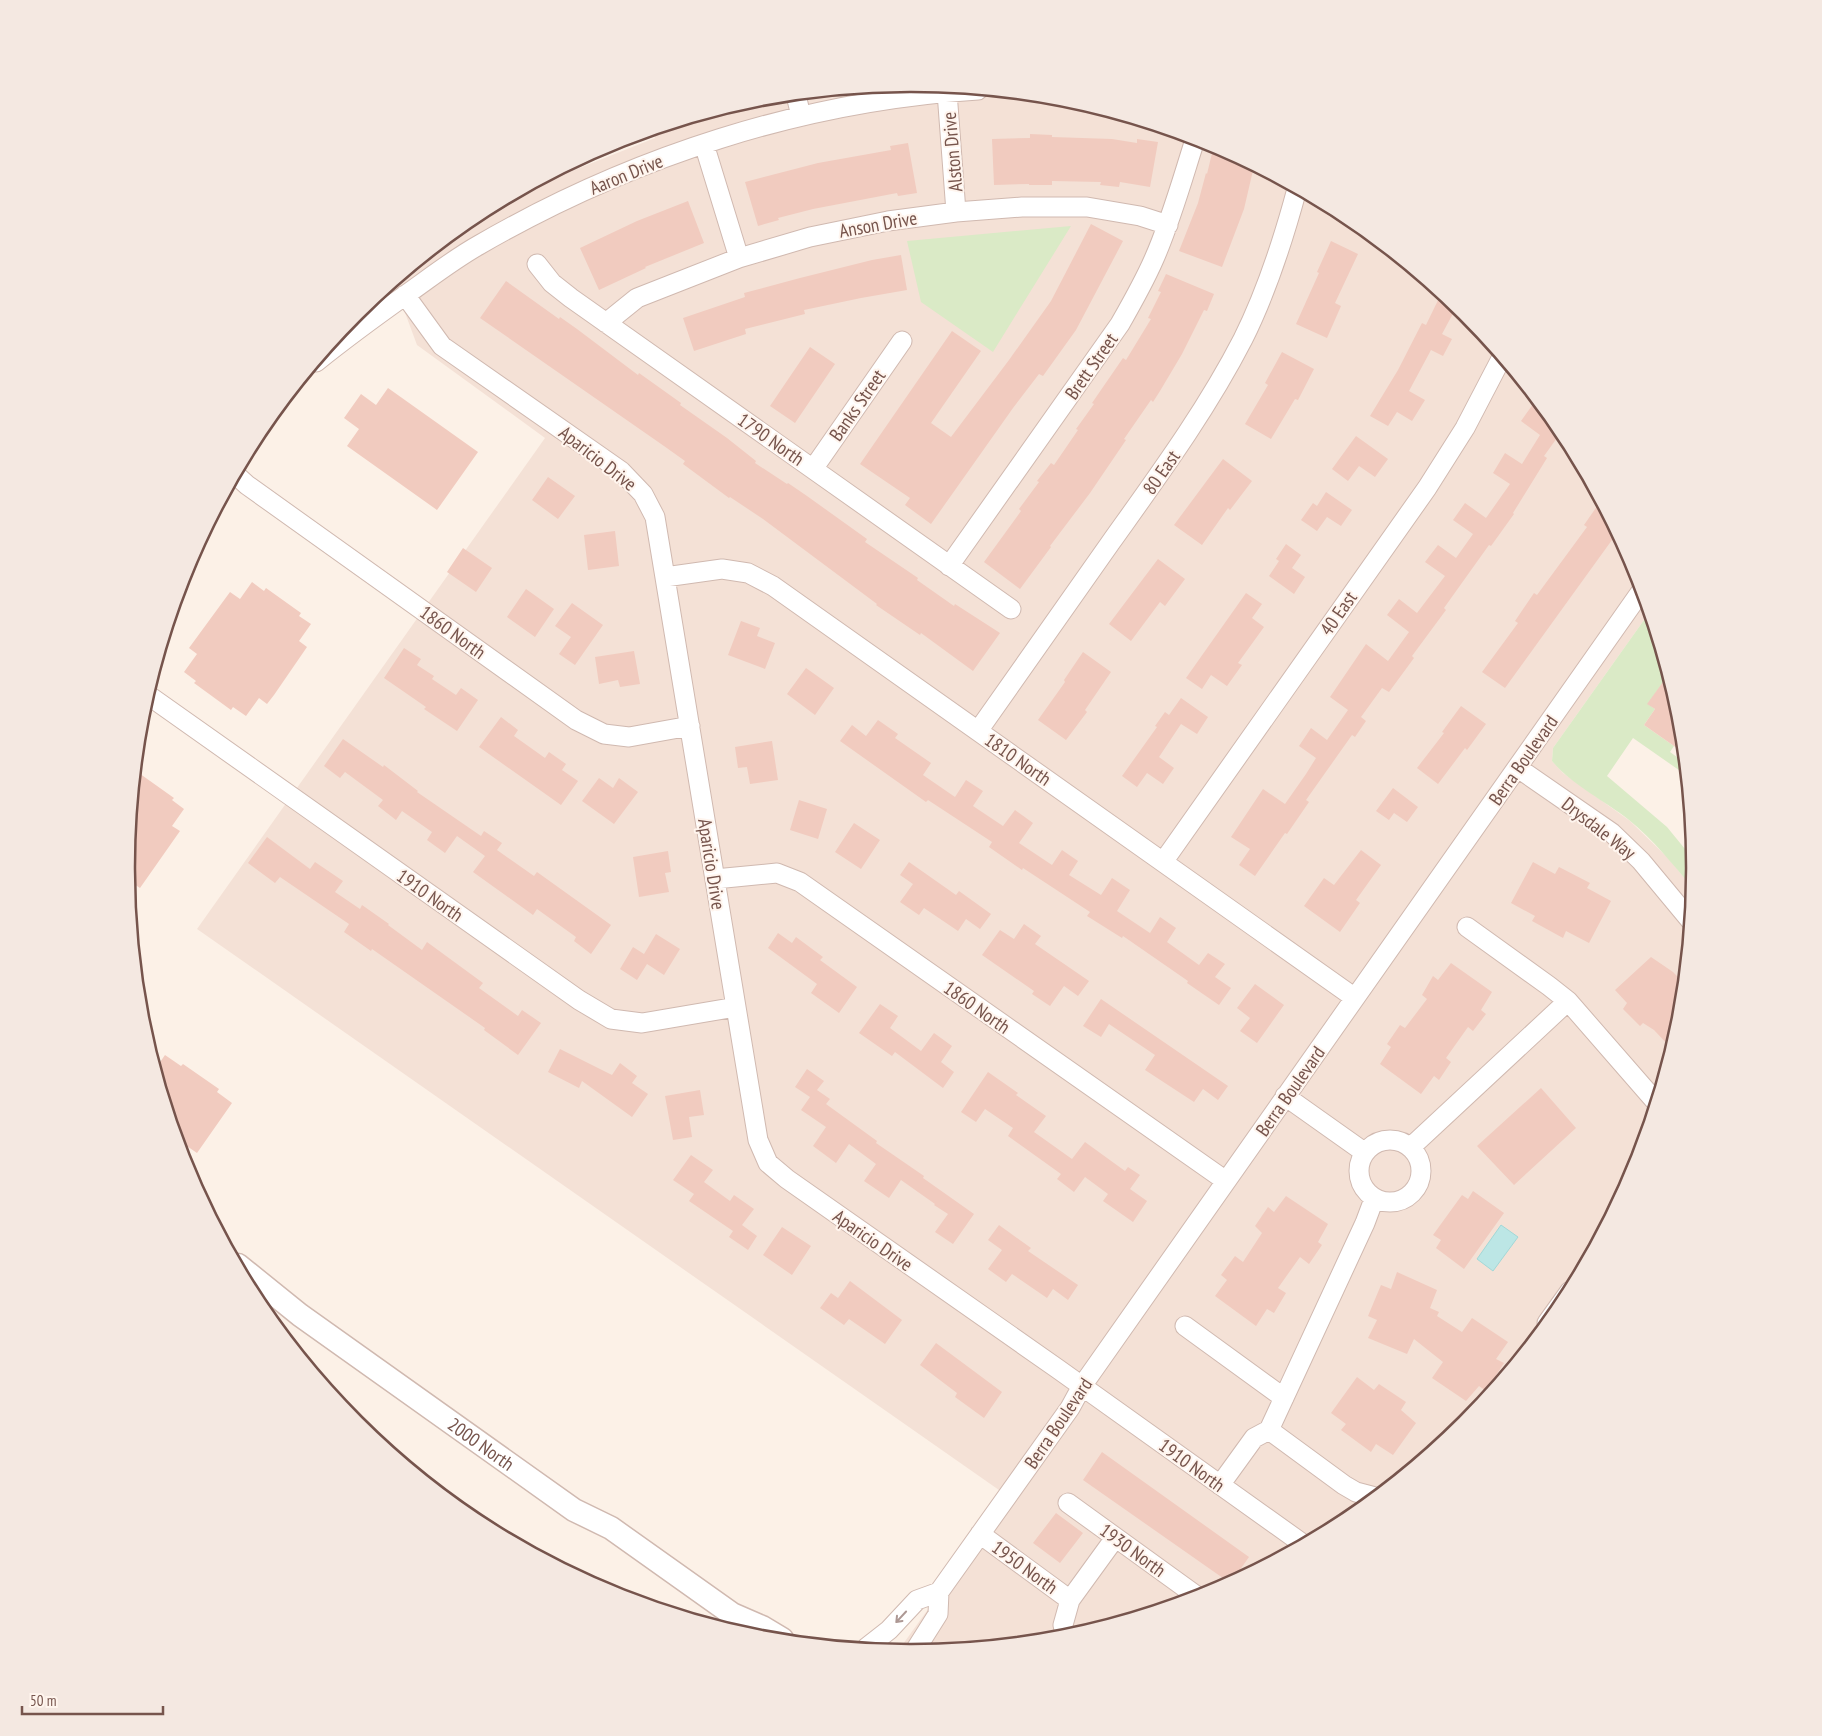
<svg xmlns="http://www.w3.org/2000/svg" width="1822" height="1736" font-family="'PT Sans Narrow',sans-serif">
  <rect width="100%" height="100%" fill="#fcf1e7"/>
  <!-- residential -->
  <path fill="#f4e1d6" d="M911,84l153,15 147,45 136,72 119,98 97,119 73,135 13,45 -96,135 -1,13 11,12 67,48 37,36 26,31 -13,133 -45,147 -72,136 -98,119 -119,97 -135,73 -147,44 -153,15 -13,-1 111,-154 -812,-568 348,-491 -128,-93 -23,-62 64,-53 50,-31 16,-9 131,-52 -1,-8 104,-31z"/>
  <!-- green -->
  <path fill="#daeac6" d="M1071,226l-78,126 -72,-50 -14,-61z
    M1649,613l19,62 -20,29 7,5 -11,16 30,21 -4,6 15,11 1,12 -53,-37 -26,38 60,51 27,33 -1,28c-20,-23 -40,-49 -64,-68 -25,-20 -56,-34 -77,-59l1,-13z"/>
  <!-- water -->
  <path fill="#bce6e5" stroke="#a2d8d7" d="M1501,1225l17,12 -25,34 -16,-12z"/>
  <!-- building -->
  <path fill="#f1cbbf" d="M1030,134l22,1v2l60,2 25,4v-4l21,3 -8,45 -30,-5 -1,5 -19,-2 1,-3 -49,-1v4h-23v-1l-35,1 -2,-46 38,-1z
    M908,143l9,50 -19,3 -1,-3 -84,16 -35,9 1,2 -21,6 -13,-44 73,-19 73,-13 -1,-4z
    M1214,145l40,21 -10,43 -22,58 -43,-16 19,-48 8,-30 1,1z
    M688,201l16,42 -59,24 1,1 -47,22 -19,-42 57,-27z
    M1091,224l32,17 -47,89 -33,46 -4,-2 -26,34 -82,116 -26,-19 5,-7 -50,-34 92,-133 29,20 -50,72 20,14 58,-77 42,-59z
    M1331,241l27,13 -23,49 6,3 -14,32 -31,-14 23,-51 -2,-1z
    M901,255l6,35 -46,8 -57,12 1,4 -60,15 1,5 -52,17 -11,-33 62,-21 -1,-4 56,-15 72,-18z
    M1166,274l48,20 -7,17 -3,-1 -22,44 -22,37 -7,11 -2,-2 -27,39 2,1 -36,53 -40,53 1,1 -31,42 -36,-27 37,-51 -2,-2 20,-27 -2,-1 14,-18 3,2 24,-35 -2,-1 18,-25 -2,-1 31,-45 3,2 25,-41 -3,-1 13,-26 -3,-1z
    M506,281l53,38 1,-2 17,12 61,46 1,-2 42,30 -1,2 47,33 29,23 -1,2 32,21 1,-1 19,13 60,43 -2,3 53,36 -1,2 37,26 1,-2 45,29 -27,38 -52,-38 -1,2 -44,-30 1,-1 -114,-85 -33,-22 -1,1 -46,-34 2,-3 -21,-15 -184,-128z
    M1441,294l16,12 -15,28 10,5 -9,17 -12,-6 -22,41 16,9 -13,21 -15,-9 -9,14 -18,-10 28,-46 24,-47 4,2z
    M810,347l25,17 -40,59 -25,-17z
    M1282,352l32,17 -16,31 -3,-1 -24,40 -26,-15 23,-39 -3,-2z
    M388,388l90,64 -41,58 -90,-64 12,-17 -15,-11 17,-24 15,11z
    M1536,400l26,31 -18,25 3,2 -34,55 1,1 -23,32 -2,-1 -45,63 2,2 -34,46 2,2 -25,34 -7,-4 -21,29 5,4 -11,16 -3,-2 -46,65 3,2 -22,32 -2,-1 -30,43 -16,-11 11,-16 -19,-12 32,-48 22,15 21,-30 10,-16 -17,-12 12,-18 16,12 21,-30 -18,-13 36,-53 22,17 21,-29 -22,-17 12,-16 18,14 28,-37 -20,-14 13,-17 18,13 17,-24 -20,-14 12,-17 21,15 24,-34 -17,-11 12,-20 17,11 18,-29 -19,-14z
    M1356,436l32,23 -13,18 -16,-11 -11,15 -16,-12z
    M1223,459l29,22 -22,29 -2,-2 -26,37 -28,-20z
    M548,477l27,19 -17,23 -26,-19z
    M1326,492l26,18 -11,16 -14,-9 -10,14 -16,-11 12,-17 4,3z
    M1600,502l17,31 -112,155 -23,-16 36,-49 -3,-2 19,-28 3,2 50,-68 -3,-2z
    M615,531l4,35 -31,4 -4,-35z
    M1286,544l15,11 -9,13 13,9 -11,17 -25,-18 10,-15 -3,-2z
    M463,548l29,20 -16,24 -29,-20z
    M1158,559l27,20 -20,27 -5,-4 -29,39 -22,-17z
    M252,582l12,9 2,-3 35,25 -2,3 12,8 -12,17 8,6 -33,48 -7,9 -8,-6 -13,18 -13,-9 -2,3 -37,-27 2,-2 -12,-9 13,-18 -8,-6 41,-56 10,7z
    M526,589l28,20 -19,28 -28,-20z
    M1246,593l16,11 -10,14 12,9 -26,36 4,2 -15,21 -16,-11 -9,14 -16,-11z
    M572,603l31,22 -28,40 -16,-11 12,-17 -16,-11z
    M741,621l19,7 -3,8 18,7 -10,26 -37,-14z
    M404,648l17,11 -4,6 17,11 -2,3 24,16 5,-7 17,12 -21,31 -33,-22 2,-2 -42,-29z
    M634,651l6,33 -20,3 -2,-7 -19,4 -4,-27z
    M1083,652l28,20 -26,38 2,2 -21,28 -28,-20 27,-38 -1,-2z
    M806,668l28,20 -19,27 -28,-21z
    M1668,675l12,40 4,38 -40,-28 11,-16 -8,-5z
    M1181,698l27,19 -11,17 -16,-10 -22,33 15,11 -11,16 -16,-11 -10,14 -15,-11 35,-49 -2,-1 10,-14 4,3z
    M1461,706l25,18 -19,26 -2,-2 -27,36 -21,-16 27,-35 -2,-1z
    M501,717l17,13 -4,6 31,22 4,-6 17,12 -4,6 16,11 -17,24 -82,-58z
    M878,720l20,14 -3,4 36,25 -8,12 32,22 11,-17 17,11 -10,15 30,20 12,-16 18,13 -14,20 33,22 10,-15 16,11 -9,14 32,20 11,-17 18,12 -13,21 33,22 10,-16 16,11 -9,14 32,23 9,-12 17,11 -10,13 16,11 -12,17 -32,-22 1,-2 -65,-45 -1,2 -35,-22 3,-4 -67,-44 -1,2 -33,-23 3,-5 -64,-42 -2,2 -86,-61 12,-16 14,11z
    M343,739l40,28 1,-2 34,26 -1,1 64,44 3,-5 18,12 -5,7 37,26 3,-4 74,53 -20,29 -17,-13 2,-4 -39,-28 -4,6 -60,-43 12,-16 -28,-20 -12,17 -18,-13 5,-8 -30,-21 -6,9 -18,-14 5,-6 -38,-28 -5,6 -16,-12z
    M772,741l6,39 -28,4 -3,-17 -9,1 -3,-21z
    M136,771l38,27 -2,2 12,9 -12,17 8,5 -40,57 -12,-8 -1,-12z
    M599,778l14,10 6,-10 19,14 -24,32 -32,-23z
    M1393,788l25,19 -11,15 -13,-9 -5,7 -13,-9z
    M799,800l28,9 -9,30 -28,-9z
    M854,823l26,17 -19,29 -26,-17z
    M267,837l43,32 5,-7 28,19 -8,11 25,17 2,-4 27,19 -1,1 34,25 5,-8 56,41 -4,5 39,28 4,-6 19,13 -23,32 -34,-25 1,-2 -113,-79 -1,2 -27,-19 5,-8 -69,-47 -5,6 -27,-20z
    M1361,850l20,15 -25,35 4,3 -20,29 -36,-26 20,-28 10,7z
    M668,851l3,21 -6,1 4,19 -30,5 -6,-40z
    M909,862l47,33 3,-4 32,23 -11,15 -14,-10 -8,12 -34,-23 -5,7 -19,-13 13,-18 -13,-9z
    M1533,862l22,12 4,-7 31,16 -3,5 24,13 -22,42 -23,-12 -3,7 -31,-17 3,-5 -24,-13z
    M1024,924l17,12 -6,8 54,37 -11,15 -14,-10 -14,20 -18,-12 2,-3 -52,-36 18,-25 14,9z
    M778,933l14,10 4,-6 27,20 -3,3 37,27 -18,26 -28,-20 6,-9 -49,-36z
    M656,934l24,15 -16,26 -17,-11 -10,16 -17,-11 13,-22 11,7z
    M1651,957l22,15 11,11 -4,38 -8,28 -18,-19 -11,-7 -3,3 -17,-17 4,-6 -12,-13z
    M1451,963l41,29 -11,18 5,4 -13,17 -5,-4 -22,31 5,4 -12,18 -5,-4 -13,18 -41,-30 11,-17 -4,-3 13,-19 5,3 22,-29 -5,-4 11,-19 5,4z
    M1255,984l29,21 -27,38 -17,-12 10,-13 -13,-10z
    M1101,999l127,87 -10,14 -15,-11 -9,13 -49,-32 10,-15 -46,-31 -8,13 -18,-11z
    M880,1004l18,12 -8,12 31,23 13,-18 18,13 -11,16 13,10 -11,16 -48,-36 -3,4 -33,-23z
    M560,1049l52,26 8,-12 17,13 -5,7 16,11 -16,23 -50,-36 -3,7 -31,-16z
    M165,1055l16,11 2,-2 36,25 -2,3 15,11 -35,50 -19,-13 -22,-72z
    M807,1069l17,12 -7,9 13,9 -4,5 51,37 -1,2 48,33 -1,2 51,36 -21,30 -18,-12 13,-18 -14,-9 1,-1 -34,-24 -12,18 -25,-17 12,-17 -27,-20 -13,19 -23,-17 13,-19 -25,-17 9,-13 -15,-10z
    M988,1072l30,21 -2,2 30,21 -12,16 38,27 13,-17 40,29 3,-4 12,8 -10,14 17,12 -14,21 -30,-21 5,-7 -23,-17 -11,15 -17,-13 4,-5 -53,-38 5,-8 -28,-19 -9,13 -15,-10z
    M1541,1088l35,40 -62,57 -37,-39z
    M700,1090l4,25 -15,2 3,20 -19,3 -8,-44z
    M691,1155l22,15 -9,12 26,19 4,-6 20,14 -12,16 15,11 -9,14 -19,-13 4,-6 -44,-30 5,-7 -21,-14z
    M1473,1191l31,22 -40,56 -28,-21 5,-8 -8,-5 29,-40 6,4z
    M1286,1196l42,28 -10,18 4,3 -13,19 -9,-7 -22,31 8,5 -12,20 -7,-4 -11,17 -41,-30 12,-16 -6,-5 14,-19 8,6 19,-29 -7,-7 13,-19 6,5z
    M999,1225l32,23 -3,3 50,34 -10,15 -15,-11 -6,9 -35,-24 -6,8 -18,-13 14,-19 -14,-10z
    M782,1227l29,19 -19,29 -29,-20z
    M1397,1272l40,18 -7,18 9,4 -2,4 25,16 10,-14 36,24 -12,17 8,4 -18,28 -7,-5 -13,15 -34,-23 11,-16 -29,-23 -7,15 -39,-16 9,-18 -9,-4 13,-31 10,4z
    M850,1281l52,39 -17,24 -36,-25 -5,6 -24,-17 11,-15 7,5z
    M936,1343l66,49 -18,26 -29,-21 2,-4 -37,-28z
    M1357,1377l17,13 5,-6 27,18 -5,8 15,13 -23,32 -17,-11 -5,8 -30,-22 5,-6 -15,-11z
    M1102,1452l147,105 -17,24 -2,2 -147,-103z
    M1056,1513l27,20 -23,30 -27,-20z"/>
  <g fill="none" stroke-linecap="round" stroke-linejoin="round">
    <defs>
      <path id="minor" d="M947,92l9,120
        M796,95l5,21
        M704,144l35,114
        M537,264l15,19 19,15 440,311
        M405,295l37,51 179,125 22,23 12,23 103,623 10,23 19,16 271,190 245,175
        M606,323l31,-25 102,-40 71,-21 78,-16 68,-9 66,-5h65l53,9 28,9
        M316,362c30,-24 60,-46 91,-68 24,-17 47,-35 72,-49 152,-88 324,-144 499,-155
        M813,469l89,-128
        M236,475l11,10 329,235 28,14 25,3 61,-11
        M949,566l171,-242c12,-21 24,-42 34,-65 16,-36 27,-75 39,-113
        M665,577l57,-8 26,4 25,13 582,412
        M148,695l431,305 32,19 31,4 94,-16
        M978,731c45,-63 89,-126 133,-189 47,-66 95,-131 132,-203 24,-48 40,-98 54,-150
        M1518,768l94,65 29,28 49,59
        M1163,862l264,-374 38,-60 37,-71
        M715,879l62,-6 23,9 426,299
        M1568,1001l88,101
        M1285,1096l79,56
        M1359 1171a31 31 0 1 1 62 0a31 31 0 1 1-62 0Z
        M1411,1147l157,-146 -19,-15 -82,-59
        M1547,1323l23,-32
        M1185,1326l99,72
        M1269,1430l96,-207 9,-24
        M1220,1485l34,-47 15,-8 75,55 12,7 19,5
        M1068,1503l130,94
        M980,1534l90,66
        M1066,1637l-3,-12 7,-25 45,-62
        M866,1648l23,-18 28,-30 22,-8
        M914,1652l24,-38 1,-22 131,-184 12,-22 560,-796"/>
      <g id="tertiary">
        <path id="s1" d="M238,1265l62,50 274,195 37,18 121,86 30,13 20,12"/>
      </g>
    </defs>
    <!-- minor casing -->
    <use href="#minor" stroke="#d0b9b0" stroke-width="21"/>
    <!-- tertiary casing -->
    <use href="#tertiary" stroke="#d0b9b0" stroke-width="25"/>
    <!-- minor -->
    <use href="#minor" stroke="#fff" stroke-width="19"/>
    <!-- tertiary -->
    <use href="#tertiary" stroke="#fff" stroke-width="22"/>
  </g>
  <!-- one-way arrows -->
  <defs><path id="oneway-shaft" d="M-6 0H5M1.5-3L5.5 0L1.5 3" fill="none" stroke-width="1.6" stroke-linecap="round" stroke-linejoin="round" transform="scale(1.25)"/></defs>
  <use stroke="#ad9894" href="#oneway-shaft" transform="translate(901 1617) rotate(133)"/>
  <g text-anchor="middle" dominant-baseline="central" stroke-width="4" stroke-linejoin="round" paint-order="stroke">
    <!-- street labels -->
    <g font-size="19" fill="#76544c" stroke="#fff5ee">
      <text transform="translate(952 152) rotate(-95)">Alston Drive</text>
      <text transform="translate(626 174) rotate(-22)">Aaron Drive</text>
      <text transform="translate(878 224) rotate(-10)">Anson Drive</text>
      <text transform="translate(1091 366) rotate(-55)">Brett Street</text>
      <text transform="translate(857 405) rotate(-55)">Banks Street</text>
      <text transform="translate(771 439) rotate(35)">1790 North</text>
      <text transform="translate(598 458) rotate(38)">Aparicio Drive</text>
      <text transform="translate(1161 472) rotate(-55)">80 East</text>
      <text transform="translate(1338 613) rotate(-55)">40 East</text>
      <text transform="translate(453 632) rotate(36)">1860 North</text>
      <text transform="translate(1018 759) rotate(35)">1810 North</text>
      <text transform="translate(1523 760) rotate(-55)">Berra Boulevard</text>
      <text transform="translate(1599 828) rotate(38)">Drysdale Way</text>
      <text transform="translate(712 864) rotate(81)">Aparicio Drive</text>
      <text transform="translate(430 895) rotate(35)">1910 North</text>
      <text transform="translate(977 1007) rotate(35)">1860 North</text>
      <text transform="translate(1290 1091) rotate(-55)">Berra Boulevard</text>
      <text transform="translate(873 1240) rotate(35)">Aparicio Drive</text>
      <text transform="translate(1058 1423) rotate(-56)">Berra Boulevard</text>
      <text stroke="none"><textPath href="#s1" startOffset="302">2000 North</textPath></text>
      <text transform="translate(1192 1465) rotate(36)">1910 North</text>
      <text transform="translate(1133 1550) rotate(36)">1930 North</text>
      <text transform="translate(1025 1567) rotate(36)">1950 North</text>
    </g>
  </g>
  <!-- crop -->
  <path d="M0 0H1822V1736H0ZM910 92H911A775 775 0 0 1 1686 867V869A775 775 0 0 1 911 1644H910A775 775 0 0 1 135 869V867A775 775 0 0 1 910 92Z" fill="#f4e8e1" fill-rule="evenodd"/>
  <path fill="none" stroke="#76544c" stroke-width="2.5" d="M910 92H911A775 775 0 0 1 1686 867V869A775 775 0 0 1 911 1644H910A775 775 0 0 1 135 869V867A775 775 0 0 1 910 92Z"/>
  <!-- scale -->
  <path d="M22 1706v8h141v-8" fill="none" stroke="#76544c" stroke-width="2.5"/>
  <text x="30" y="1706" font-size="15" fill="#76544c" stroke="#fff5ee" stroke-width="4" paint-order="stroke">50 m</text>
</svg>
